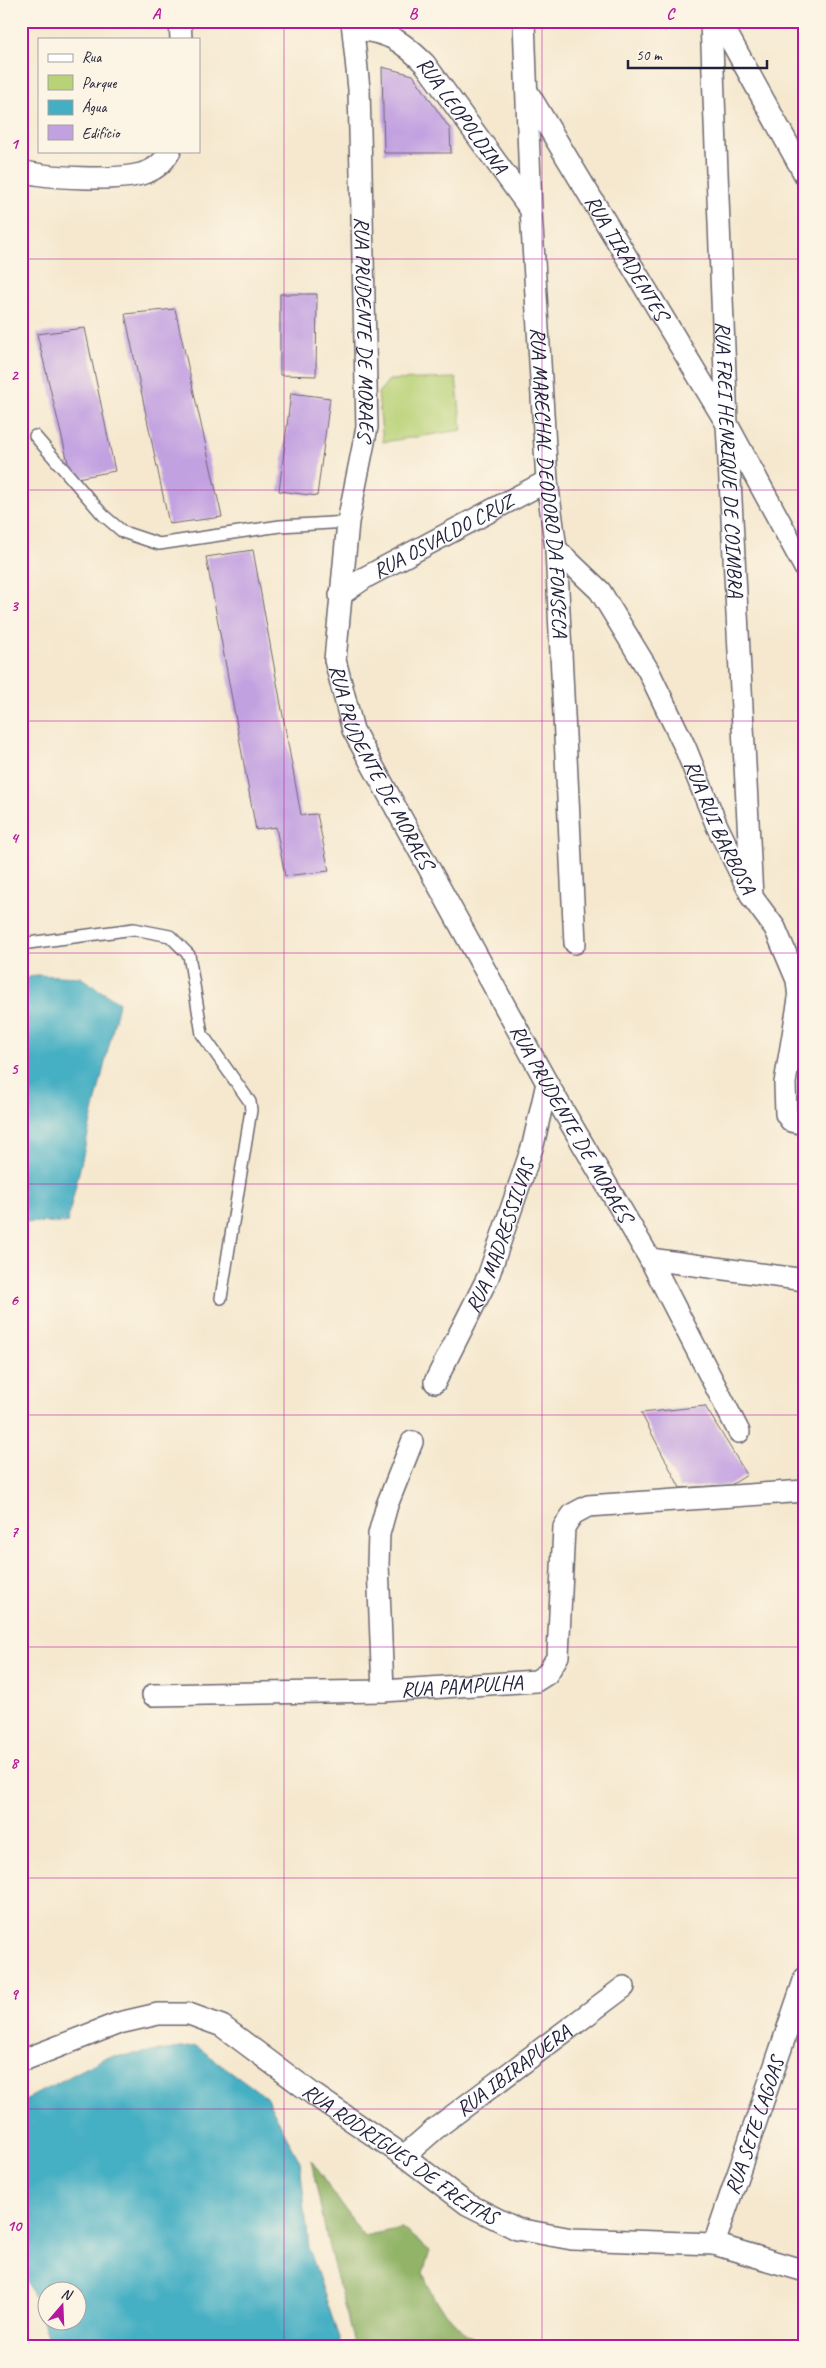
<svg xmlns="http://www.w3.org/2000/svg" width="826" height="2368" font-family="Caveat,sans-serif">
  <rect width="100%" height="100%" fill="#fcf5e5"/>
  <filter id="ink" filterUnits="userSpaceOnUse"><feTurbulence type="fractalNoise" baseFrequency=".02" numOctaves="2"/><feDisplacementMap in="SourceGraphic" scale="10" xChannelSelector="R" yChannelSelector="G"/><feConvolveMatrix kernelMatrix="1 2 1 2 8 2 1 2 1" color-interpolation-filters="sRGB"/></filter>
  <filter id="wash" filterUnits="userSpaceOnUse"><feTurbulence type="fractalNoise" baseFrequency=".0096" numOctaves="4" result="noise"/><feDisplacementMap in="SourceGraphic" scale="20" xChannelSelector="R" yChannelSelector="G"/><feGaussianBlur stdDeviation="1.12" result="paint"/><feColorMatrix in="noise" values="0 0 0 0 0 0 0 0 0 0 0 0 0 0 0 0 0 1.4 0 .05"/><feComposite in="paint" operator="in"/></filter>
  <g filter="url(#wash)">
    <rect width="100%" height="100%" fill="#f5e8cf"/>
    <!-- green -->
    <path fill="#b8d277" stroke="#6d7a59" d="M456,378l6,52 -79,12 -5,-49 11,-13z"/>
    <!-- forest -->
    <path fill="#92b468" stroke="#5a6b52" d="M311,2160l52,76 39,-8 28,23 -7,22 12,28 32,34 29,12h-141l-27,-103z"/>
    <!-- water -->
    <path fill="#44afc3" stroke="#33687f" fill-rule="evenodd" d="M36,975l44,2 39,26 -52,220 -46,-1v-242z
      M196,2046l70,51 34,65 9,86 33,99h-291l-30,-84v-161l84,-44zM48,2290h30v30h-30z"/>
    <g id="blocks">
      <!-- building -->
      <path fill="#c2a1e1" d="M382,67l31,8 37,54 1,24h-67z
        M280,294h37l-1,82 -36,-1z
        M175,309l47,208 -53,7 -44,-210z
        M85,328l30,143 -43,8 -35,-145z
        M291,393l39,5 -13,98 -38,-5z
        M253,550l48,265 16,-1 12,57 -44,5 -9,-49 -20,3 -50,-273z
        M705,1406l42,69 -16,10 -51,3 -39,-75z"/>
    </g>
  </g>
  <g filter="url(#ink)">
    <use href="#blocks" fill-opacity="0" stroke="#6c676f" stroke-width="1"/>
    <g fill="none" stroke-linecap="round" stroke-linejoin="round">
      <defs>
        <path id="lane" d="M35,436l68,79 20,17 36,12 121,-18 68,-4
          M21,944l113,-15 36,7 19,19 13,79 48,68 1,8 -30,188"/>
        <g id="street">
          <path d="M180,21l1,18"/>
          <path id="s1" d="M352,21l7,68 8,338 -19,95 -13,138 18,70 194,353 103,176 89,173"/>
          <path id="s2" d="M524,21l7,189 16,271 9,68 19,394"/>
          <path id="s3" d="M711,21l16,403 25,473"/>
          <path d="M720,21l85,154"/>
          <path id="s4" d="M353,28c36,5 47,11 72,36l106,146"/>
          <path id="s5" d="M528,93l199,331 78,144"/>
          <path d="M21,171c26,7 94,10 120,3 13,-3 23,-12 29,-23"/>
          <path id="s6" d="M556,549l44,42 48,79 37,77 32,79 35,71 23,31 22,52 2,19 -14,84 1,31 5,7 14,3"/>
          <path id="s7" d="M340,595l26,-18 181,-96"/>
          <path d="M650,1259l155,21"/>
          <path id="s8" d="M435,1382l53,-105 45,-132 14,-62"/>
          <path d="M383,1691l-5,-127 1,-30 8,-29 25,-63"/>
          <path id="s9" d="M153,1695l230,-4 153,-10 11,-7 11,-18 6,-129 9,-13 15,-8 217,-15"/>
          <path id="s10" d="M21,2061l98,-38 39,-9h31l33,12 91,68 91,62 63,48 50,25 55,10 142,5 91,27"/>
          <path id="s11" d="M404,2156l31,-27 189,-142"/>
          <path id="s12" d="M714,2244l91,-266"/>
        </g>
      </defs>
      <!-- lane casing -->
      <use href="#lane" stroke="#6c676f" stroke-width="14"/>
      <!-- street casing -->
      <use href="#street" stroke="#6c676f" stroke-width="24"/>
      <!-- lane -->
      <use href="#lane" stroke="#fff" stroke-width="11"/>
      <!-- street -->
      <use href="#street" stroke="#fff" stroke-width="21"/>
    </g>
  </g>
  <!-- grid -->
  <path fill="none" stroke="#b5179e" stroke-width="1" stroke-opacity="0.55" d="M284,21v2326M542,21v2326M21,259h784M21,490h784M21,721h784M21,953h784M21,1184h784M21,1415h784M21,1647h784M21,1878h784M21,2109h784"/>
  <g text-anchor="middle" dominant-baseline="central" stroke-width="5" stroke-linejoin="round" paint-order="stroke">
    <!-- street labels -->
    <g font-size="21" fill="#22223b" stroke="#fcf5e5">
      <text stroke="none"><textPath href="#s4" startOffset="146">RUA LEOPOLDINA</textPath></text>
      <text stroke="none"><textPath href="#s5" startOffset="192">RUA TIRADENTES</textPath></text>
      <text stroke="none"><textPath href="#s1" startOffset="308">RUA PRUDENTE DE MORAES</textPath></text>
      <text stroke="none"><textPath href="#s3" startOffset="439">RUA FREI HENRIQUE DE COIMBRA</textPath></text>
      <text stroke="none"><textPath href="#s2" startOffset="462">RUA MARECHAL DEODORO DA FONSECA</textPath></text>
      <text stroke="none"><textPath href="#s7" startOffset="119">RUA OSVALDO CRUZ</textPath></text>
      <text stroke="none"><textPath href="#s1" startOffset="759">RUA PRUDENTE DE MORAES</textPath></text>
      <text stroke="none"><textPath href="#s6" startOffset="326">RUA RUI BARBOSA</textPath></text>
      <text stroke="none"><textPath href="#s1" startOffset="1164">RUA PRUDENTE DE MORAES</textPath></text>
      <text stroke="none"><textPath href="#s8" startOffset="160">RUA MADRESSILVAS</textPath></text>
      <text stroke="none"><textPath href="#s9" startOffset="309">RUA PAMPULHA</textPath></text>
      <text stroke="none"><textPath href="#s11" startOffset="139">RUA IBIRAPUERA</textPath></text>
      <text stroke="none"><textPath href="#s12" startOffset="125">RUA SETE LAGOAS</textPath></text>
      <text stroke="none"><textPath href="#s10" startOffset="431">RUA RODRIGUES DE FREITAS</textPath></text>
    </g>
  </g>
  <!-- margin -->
  <rect width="826" height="2368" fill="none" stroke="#fcf5e5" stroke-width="55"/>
  <!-- legend -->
  <rect x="38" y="38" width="162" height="115" fill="#fcf5e5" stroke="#a5a1a1"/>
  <rect x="48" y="54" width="25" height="8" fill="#ffffff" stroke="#a5a1a1"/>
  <text x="82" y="62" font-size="15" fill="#22223b">Rua</text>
  <rect x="48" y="75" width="25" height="15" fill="#b8d277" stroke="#a5a1a1"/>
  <text x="82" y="88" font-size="15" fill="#22223b">Parque</text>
  <rect x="48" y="100" width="25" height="15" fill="#44afc3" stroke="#a5a1a1"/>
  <text x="82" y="112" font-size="15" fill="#22223b">Água</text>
  <rect x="48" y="125" width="25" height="15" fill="#c2a1e1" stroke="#a5a1a1"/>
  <text x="82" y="138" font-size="15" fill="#22223b">Edifício</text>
  <!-- north arrow -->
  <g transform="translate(62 2306) rotate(19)"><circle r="24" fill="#fcf5e5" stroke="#a5a1a1"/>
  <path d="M0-4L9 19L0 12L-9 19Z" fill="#b5179e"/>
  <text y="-8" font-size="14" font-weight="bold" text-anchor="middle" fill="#22223b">N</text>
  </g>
  <!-- scale -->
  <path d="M628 60v8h139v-8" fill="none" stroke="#22223b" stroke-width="2.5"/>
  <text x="636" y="60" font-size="15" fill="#22223b" stroke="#fcf5e5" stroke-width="4" paint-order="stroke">50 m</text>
  <rect x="28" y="28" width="770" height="2312" fill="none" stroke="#b5179e" stroke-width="2"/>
  <g font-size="16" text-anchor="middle" font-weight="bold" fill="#b5179e">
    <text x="156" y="19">A</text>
    <text x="413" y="19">B</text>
    <text x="670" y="19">C</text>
    <text x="14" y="149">1</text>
    <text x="14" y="380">2</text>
    <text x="14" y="611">3</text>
    <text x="14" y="843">4</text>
    <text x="14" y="1074">5</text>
    <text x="14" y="1305">6</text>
    <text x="14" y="1537">7</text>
    <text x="14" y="1768">8</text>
    <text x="14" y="1999">9</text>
    <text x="14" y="2231">10</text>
  </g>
</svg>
